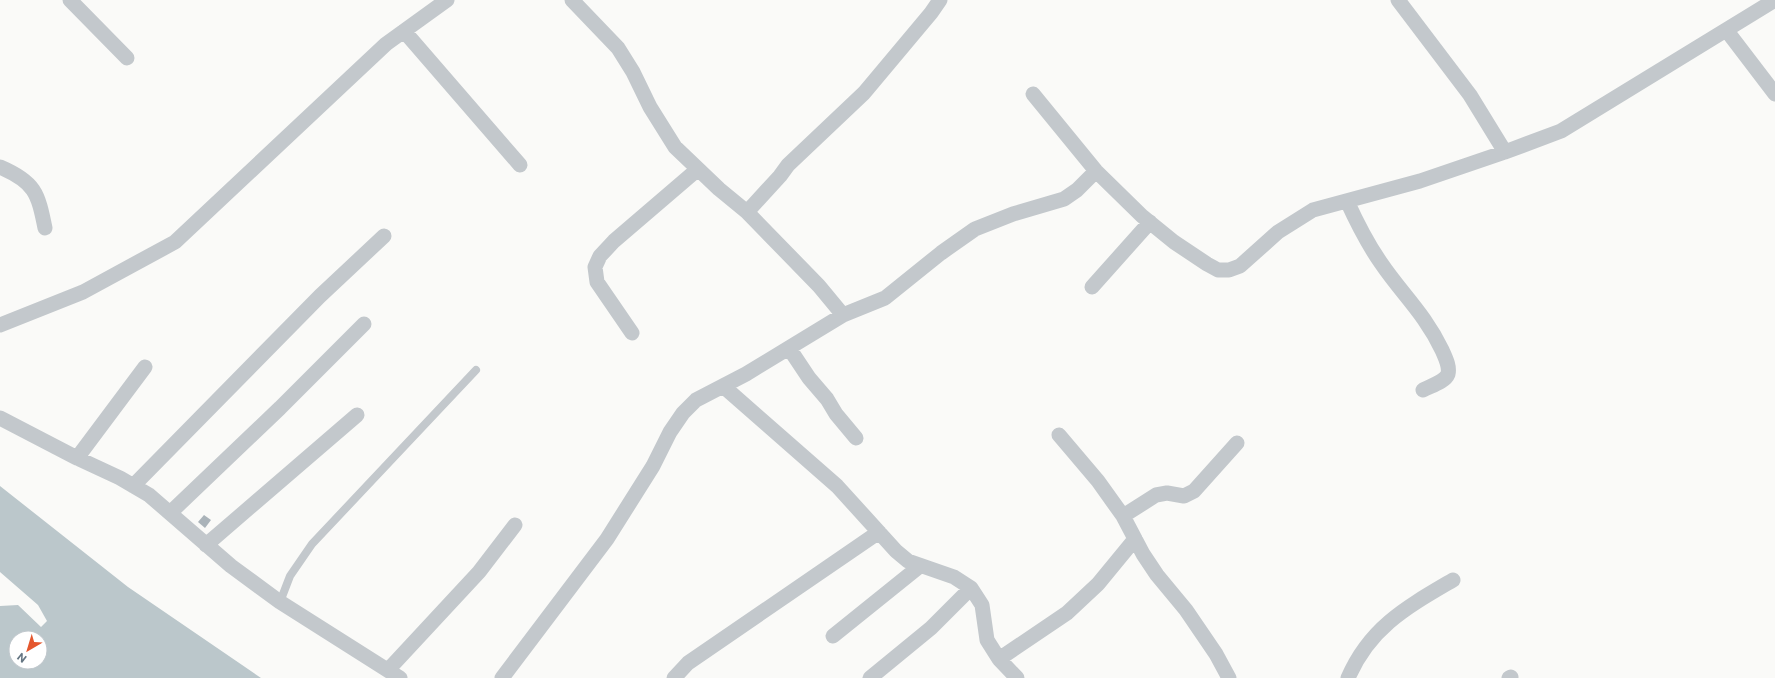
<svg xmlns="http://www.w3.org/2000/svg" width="1775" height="678" font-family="Commissioner,sans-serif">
  <rect width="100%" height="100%" fill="#fafaf8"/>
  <!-- water -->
  <path fill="#bbc7cb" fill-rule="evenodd" d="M0,486l128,101 133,91h-261v-72l18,-1 23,22 6,-6 -9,-16 -38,-33zM16,638h24v24h-24z"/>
  <!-- building -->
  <path fill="#aab3b9" d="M204,515l7,5 -6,8 -7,-6z"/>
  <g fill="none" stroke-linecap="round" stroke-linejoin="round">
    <!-- service -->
    <path stroke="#c3c8cc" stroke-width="8" d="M280,602l10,-26 22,-32 164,-174"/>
    <!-- minor -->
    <path stroke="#c3c8cc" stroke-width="15" d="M70,0l57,58
      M572,0l46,48 15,24 17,35 25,40 44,42 28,23 72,74 24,29
      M1398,0l72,95 35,57
      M404,31l116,134
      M1727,31l48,63
      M1033,94l63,77 46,45 32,26 33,22 11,6h11l11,-4 38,-34 35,-22 107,-29 85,-29 56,-21 214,-131
      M0,167c35,15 38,26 45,61
      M1347,201c10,22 20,42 34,62 21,31 44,51 61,87 3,7 8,16 6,24 -3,8 -18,12 -25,16
      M747,212l33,-36 8,-11 76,-72 67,-80 9,-13
      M1092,287l58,-65
      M0,325l83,-33 92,-50 211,-198 61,-44
      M632,333l-35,-51 -2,-15 5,-11 14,-15 84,-72
      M789,348l20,30 18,21 9,15 20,24
      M723,386l114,100 59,65 12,10 46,16 17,11 11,17 5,35 12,19 18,19
      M0,418l77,40 43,20 29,17 82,71 49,36 120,76
      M1059,435l39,46 25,35 20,38 14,21 29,35 30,44 13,24
      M77,458l68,-91
      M133,486l187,-190 64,-60
      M170,513l110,-105 84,-84
      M1123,516l33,-21 11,-2 17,3 10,-5 43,-48
      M206,545l151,-130
      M833,636l87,-70
      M999,659l68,-46 31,-29 37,-45
      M388,670l91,-98 36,-47
      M502,678l105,-139 46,-73 17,-34 13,-19 13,-13 50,-26 97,-59 42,-17 56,-45 34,-24 38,-15 51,-15 13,-9 19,-19
      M674,678l14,-15 191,-131
      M870,678l61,-50 40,-40
      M1348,678c22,-51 59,-71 105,-98
      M1509,678l2,-1"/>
  </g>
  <!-- north arrow -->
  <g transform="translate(28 650) rotate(218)"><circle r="19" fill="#ffffff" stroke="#c1c8cd"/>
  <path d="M0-3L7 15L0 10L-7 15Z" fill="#e4572e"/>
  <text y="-6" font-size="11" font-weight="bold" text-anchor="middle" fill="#657683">N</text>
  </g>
</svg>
